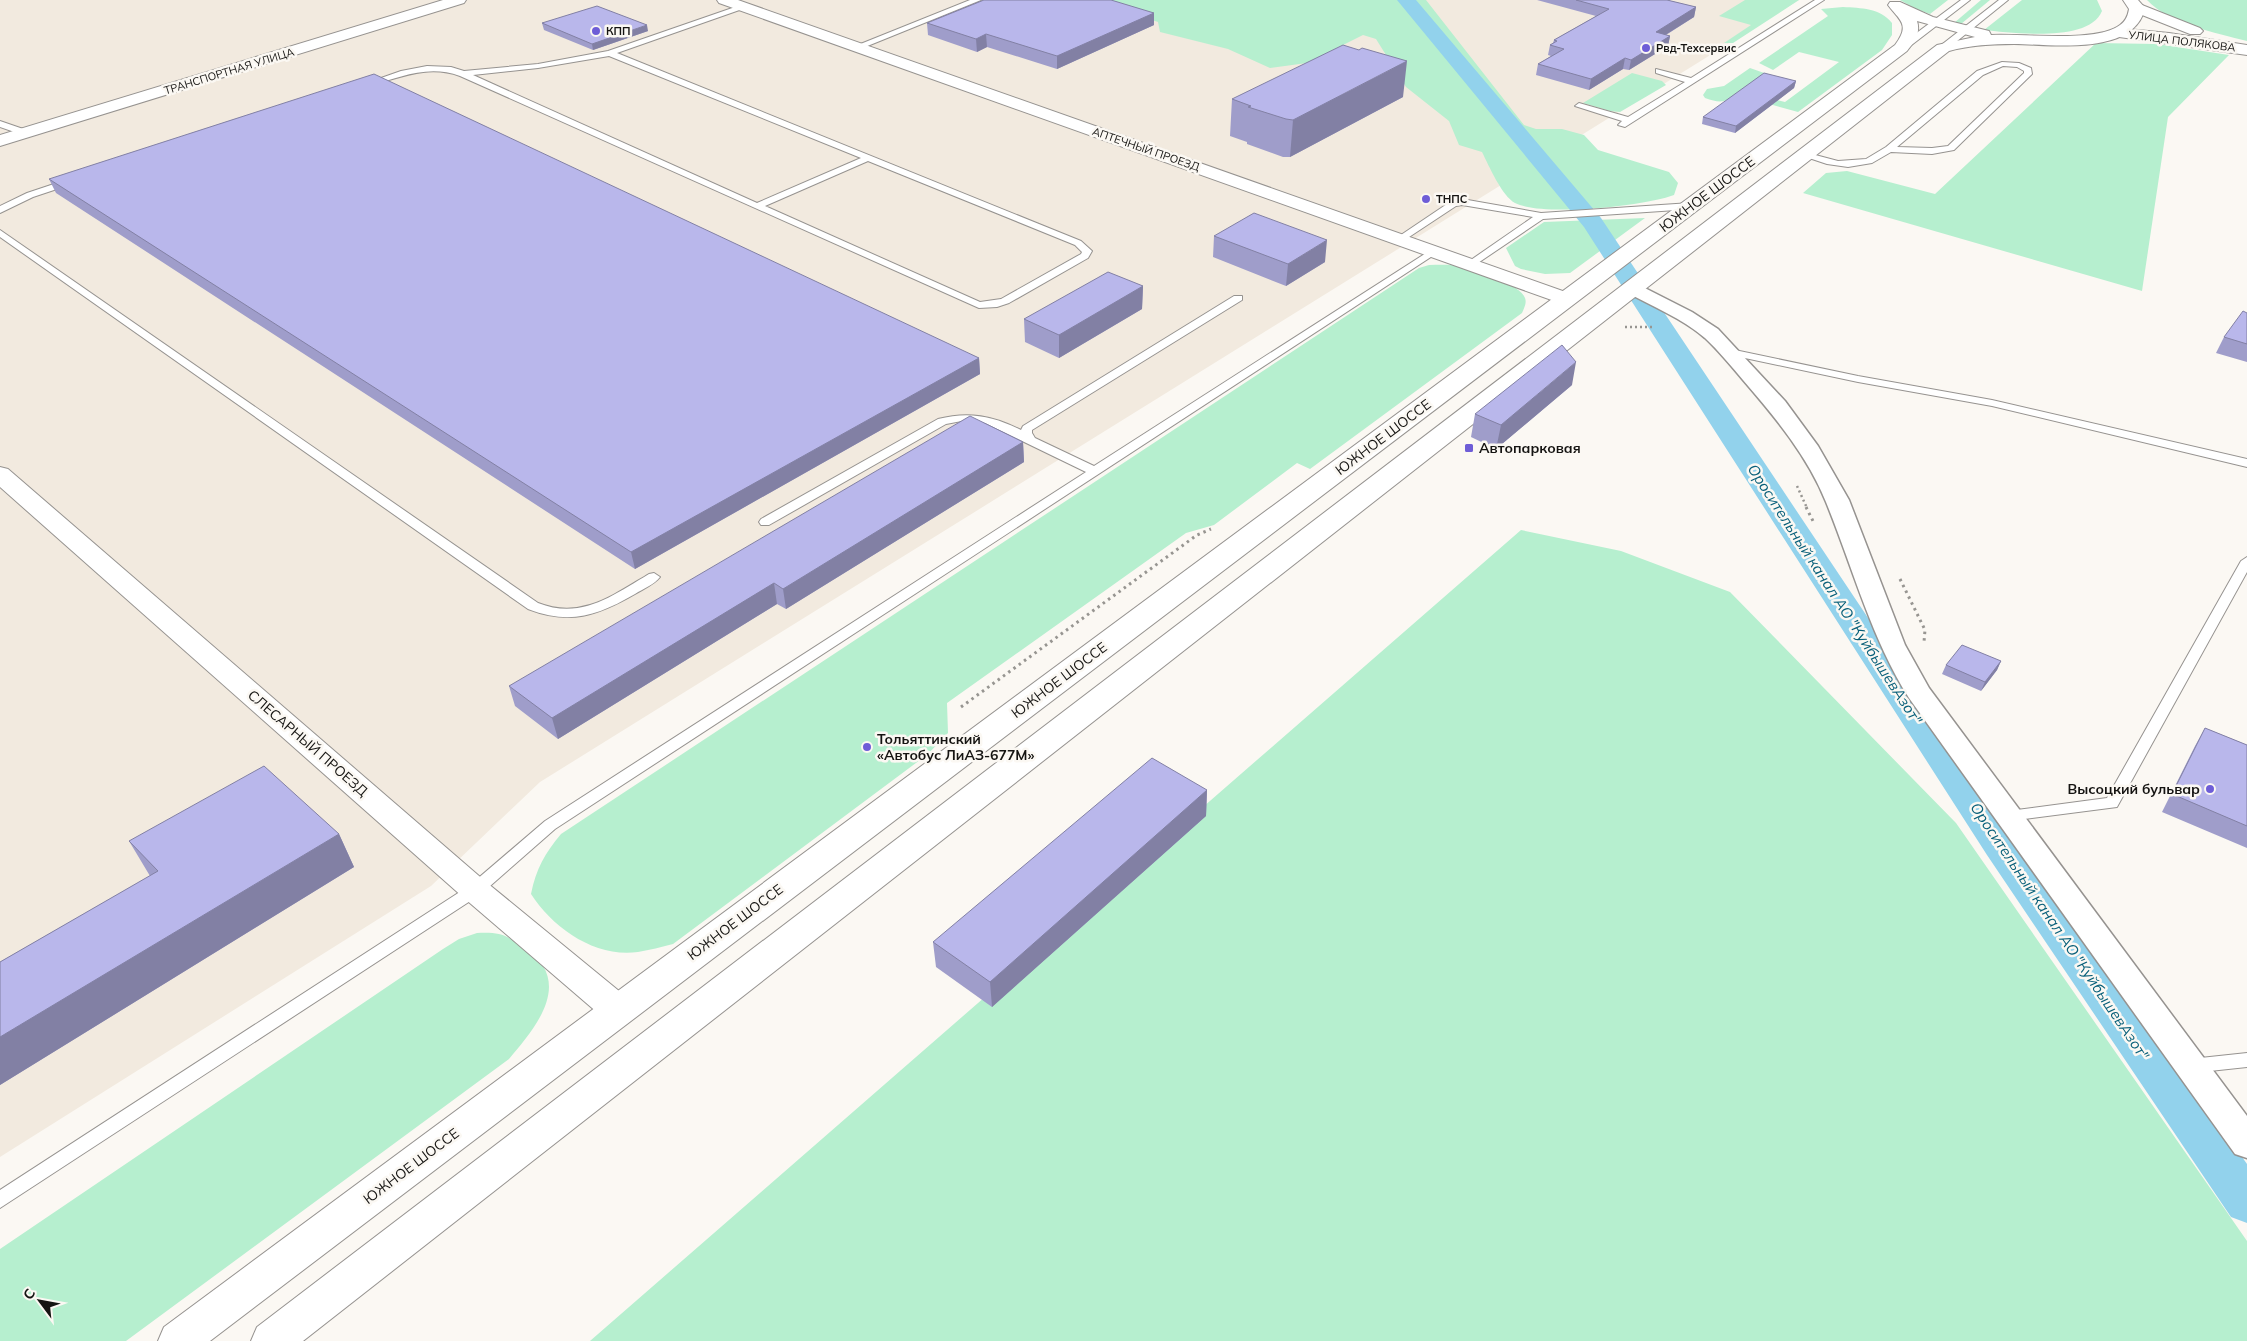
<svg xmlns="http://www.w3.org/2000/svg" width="2247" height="1341" font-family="Mulish,sans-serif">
  <rect width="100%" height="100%" fill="#fbf8f3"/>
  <!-- built -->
  <path fill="#f2eadf" d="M0,0h1799l-1259,782 -109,104 -431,271z"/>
  <!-- green -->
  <path fill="#b6efcf" d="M1092,0h334l98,125 12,4h26l22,6 14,15 71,22 9,11 -4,12c-28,11 -132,22 -159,8 -13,-7 -26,-37 -33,-51l-23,-7 -10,-24 -43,-34 -30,-48 -13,-4 -56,28 -37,5 -42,-19 -68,-17 -2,-10z
    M1745,0h54l-66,43h-9l27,-18 -32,-9z
    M1900,0h48l-18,14 -14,-5z
    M1981,0h9l-29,24 -7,-1z
    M2022,0h75l5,11c-13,32 -89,22 -118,19z
    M2147,0h100v41c-31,-8 -78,-17 -100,-41z
    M1843,7c18,1 37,1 49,16v12l-10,15 -84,62 -61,-17c-12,8 -18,8 -32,3l-2,-3 4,-6 17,-3 26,-18 17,6 -24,17 42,11 54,-40 -40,-10 -26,18 -14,-7 69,-47 -7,-7z
    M2096,43l61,1 72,11 -61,62 -26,174 -339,-98 23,-20 21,-2 88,23z
    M1632,73l30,8 4,4 -46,27 -10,-1 -27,-8z
    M1645,218l-75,55 -25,1 -24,-5 -6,-3 -9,-18 38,-26z
    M1429,265c11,0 23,-1 35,2 13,3 57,18 61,31 2,5 -1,10 -3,15l-212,156 -13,-6 -83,62 -28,8 -239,170 1,30 -20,21 -255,190c-12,3 -23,6 -35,8 -43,6 -85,-24 -107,-58 5,-25 14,-41 30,-60l858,-566z
    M1521,530l100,21 109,41 226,231 291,418v100h-1657z
    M477,933c25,-1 31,2 49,18 5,4 14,10 17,15 20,32 -15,70 -34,93l-383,282h-126v-92l443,-300 16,-10z"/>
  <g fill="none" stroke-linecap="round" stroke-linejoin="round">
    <!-- canal -->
    <path fill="#92d2ec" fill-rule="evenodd" d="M1397,0h19l185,218 412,617 234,329v59l-16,-6 -244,-362 -403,-628z"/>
    <defs>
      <path id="service" d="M970,0h11l-121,49 -7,-2z
        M1815,0h9l-199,127 -7,-2 4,-4 -47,-15 4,-3 49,14 57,-35 -29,-9v-4l35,9z
        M1961,0h9l-65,50h-6v-4z
        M1999,0h9l-62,50h-6v-4z
        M741,5l7,2 -131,46 464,188 11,10 -4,7 -79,45 -12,4 -18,1 -519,-232c-33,-12 -60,2 -92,10l-4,-2 37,-13 26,-5 24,1 13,4 74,-7 70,-13zM609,56l252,102 -104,45 -284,-128 65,-7zM868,161l207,84 7,7 -1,2 -80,45 -21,3 -215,-96z
        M2002,62l17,1 12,5 1,6 -78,76 -22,4 -41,-2 -19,11 -24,4 -21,-3 -27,-9 4,-3 34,9 28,-2 20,-12 91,-76zM2003,66l14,1 7,4v2l-76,73 -16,2 -35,-1 86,-72z
        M0,121l29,10 1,2 -4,3 -26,-9z
        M69,179l5,3 -2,2 -39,13 -33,16v-7l27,-13z
        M1462,199l79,14 150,-10 5,3 -5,3 -148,10 -71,48 -5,-3 1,-2 65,-45 -71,-12 -6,1 -53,35 -3,1 -5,-3 55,-37z
        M0,230l538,373c43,17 74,-7 111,-29l5,-1 6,4c-5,7 -17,12 -25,17 -38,22 -65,31 -107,15l-528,-372z
        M1434,248l5,3 -2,2 -882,576 -74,65 -481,314v-18l469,-304 76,-65 541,-349 -101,-49 -18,-3 -21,4 -177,101h-8l-2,-3 2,-3 177,-100c31,-8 55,-3 83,11l2,-4 211,-130h8v4l-210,130v3l3,5 59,28z
        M1730,349l128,27 134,24 255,59v8l-255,-61 -134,-24 -132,-28 -1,-2z
        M2247,557v15l-130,235 -108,14 -5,-1 -3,-4 3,-4 5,-1 98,-13 134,-237z
        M2247,1053v14l-56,6 -6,-2 -3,-5 3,-5 6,-2z"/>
      <path id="minor" d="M1633,282l59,30 26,17 67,72 33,45 31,54 56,145 24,43 318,428v42l-12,-4 -326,-456c-38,-60 -56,-130 -83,-196 -18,-45 -51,-85 -83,-122 -12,-14 -24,-29 -38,-42 -22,-19 -53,-32 -79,-46l-3,-4 3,-4z"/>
      <path id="tertiary" d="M443,0h23l-2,3 -464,143v-11z
        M717,0h21l836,295 3,4 -3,4 -7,2 -7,-2 -841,-300z
        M0,467l8,2 478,413 144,118 5,10 -5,10 -12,4 -12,-4 -142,-122 -464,-411z"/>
      <path id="secondary" d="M2137,3l63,25 3,3 -3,3h-10l-58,-23 -3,-3 3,-3z
        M2117,28l52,5 78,12v10l-135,-19 -3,-3 3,-3z"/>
      <path id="primary" d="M2123,0h15l7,8c-11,49 -94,36 -131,36 -22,0 -44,1 -65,7l-1646,1290h-52l6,-14 1680,-1282 38,-8 -58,-16c4,12 -3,21 -10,30l-1697,1290h-52l6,-14 1731,-1282c16,-21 4,-25 -7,-40l2,-3h10l33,15 56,14 2,4c31,-2 106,8 129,-10 6,-4 8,-10 9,-16z"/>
    </defs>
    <!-- service casing -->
    <use href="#service" stroke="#969390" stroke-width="2"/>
    <!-- minor casing -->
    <use href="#minor" stroke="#969390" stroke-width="3"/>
    <!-- tertiary casing -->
    <use href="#tertiary" stroke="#969390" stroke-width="2"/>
    <!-- secondary casing -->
    <use href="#secondary" stroke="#969390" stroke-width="2"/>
    <!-- primary casing -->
    <use href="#primary" stroke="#969390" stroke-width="2"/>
    <!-- path-far1 -->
    <path stroke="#979591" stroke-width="2.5" stroke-dasharray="2 3" stroke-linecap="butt" d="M1625,327h29
      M1797,486l10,22"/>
    <!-- path -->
    <path stroke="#979591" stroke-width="3" stroke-dasharray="2.5 4" stroke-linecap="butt" d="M1806,507l7,14
      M1900,579l25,51 -1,12
      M961,707l236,-172 14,-6"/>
    <!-- service -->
    <use href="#service" fill="#fff" fill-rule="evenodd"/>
    <!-- minor -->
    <use href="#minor" fill="#fff" fill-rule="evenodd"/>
    <!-- tertiary -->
    <use href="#tertiary" fill="#fff" fill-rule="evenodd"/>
    <!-- secondary -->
    <use href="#secondary" fill="#fff" fill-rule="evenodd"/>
    <!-- primary -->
    <use href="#primary" fill="#fff" fill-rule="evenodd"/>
  </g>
  <!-- wall -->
  <path fill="#9f9dca" d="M1537,0h130l29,7 -2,10 -28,18 4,1 -2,10 -39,24 -6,-1 -34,21 -53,-15 2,-11 13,-8 -3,-1 2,-10 3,-2 1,-3 42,-24z
    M1154,13v12l-97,44 -70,-22 -10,5 -49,-17 -1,-12z
    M542,23l106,8 -55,19 -49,-20z
    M1796,81l-2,7 -59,45 -33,-9 1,-7z
    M1403,97l-113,60h-7l-36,-13v-2l-17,-6 2,-37z
    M49,179l930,179 1,16 -345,195 -579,-376z
    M1214,236l111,26 -39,24 -73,-29z
    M1143,286l-1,23 -83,49 -34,-16 -1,-23z
    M2247,313v49l-31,-9 8,-16z
    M1572,385l-76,64 -25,-12 4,-23z
    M1023,442l1,20 -238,147 -9,-5 -219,135 -43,-33 -6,-20z
    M2001,661l-4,9 -16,21 -39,-17 4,-9z
    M2205,728l42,17v103l-85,-36 33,-66z
    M1207,790l-1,26 -214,191 -56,-40 -3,-25z
    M339,834l15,33 -354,218v-123l150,-86 -21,-35z"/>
  <!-- shaded-wall -->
  <path fill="#8280a4" d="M1696,7l-2,10 -40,25 2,-10z
    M1154,13v12l-97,44v-13z
    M647,25l1,6 -55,19 -1,-6z
    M986,34l1,13 -10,5 -1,-13z
    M1670,36l-2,10 -39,24 2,-10z
    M1625,58l-2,11 -34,21 2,-11z
    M1407,61l-4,36 -113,60 3,-37z
    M1796,81l-2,7 -59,45 1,-7z
    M1327,240l-2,22 -39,24 2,-22z
    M1143,286l-1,23 -83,49v-23z
    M979,358l1,16 -345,195 -4,-17z
    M1576,362l-4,23 -76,64 5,-24z
    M1023,442l1,20 -238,147 -3,-20z
    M774,583l3,21 -219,135 -6,-21z
    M2001,661l-4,9 -16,21 4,-9z
    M1207,790l-1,26 -214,191 -2,-25z
    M339,834l15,33 -354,218v-48z"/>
  <!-- building -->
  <path fill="#b9b7eb" stroke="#8280a4" d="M984,0h127l43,13 -97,43 -71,-22 -10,5 -49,-16z
    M1576,0h91l29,7 -40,25 14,4 -39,24 -6,-2 -34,21 -53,-15 26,-15 -14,-4 7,-4 -3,-1 55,-31z
    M597,6l50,19 -55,19 -50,-21z
    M1343,45l16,5 3,-2 45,13 -114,59 -7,-1 -38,-12 3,-1 -19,-7z
    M1764,73l32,8 -60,45 -33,-9z
    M374,74l605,284 -348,194 -582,-373z
    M1254,213l73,27 -39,24 -74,-28z
    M1108,272l35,14 -84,49 -35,-16z
    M2243,311l4,2v31l-23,-7z
    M1562,345l14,17 -75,63 -26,-11z
    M970,416l53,26 -240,147 -9,-6 -222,135 -43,-32z
    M1962,645l39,16 -16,21 -39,-17z
    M2205,728l42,17v81l-75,-32z
    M1152,758l55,32 -217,192 -57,-40z
    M264,766l75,68 -339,203v-75l158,-91 -29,-30z"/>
  <!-- markers -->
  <g fill="#6e5dd7" stroke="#fbf8f3" stroke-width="2">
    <circle cx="596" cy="31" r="5"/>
    <circle cx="1646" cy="48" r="5"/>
    <circle cx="1426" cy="199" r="5"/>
    <rect x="1464" y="443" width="10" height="10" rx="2.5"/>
    <circle cx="867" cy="747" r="5"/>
    <circle cx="2210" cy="789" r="5"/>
  </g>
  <g text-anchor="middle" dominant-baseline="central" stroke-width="5" stroke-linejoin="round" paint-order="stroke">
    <!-- far-poi labels -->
    <g font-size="11" font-weight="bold" fill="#151412" stroke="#fbf8f3" text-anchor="start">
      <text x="606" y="31">КПП</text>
      <text x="1656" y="48">Рвд-Техсервис</text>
      <text x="1436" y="199">ТНПС</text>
    </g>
    <!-- far-street labels -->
    <g font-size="11" fill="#151412" stroke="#fbf8f3">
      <text transform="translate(2182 41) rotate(7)">УЛИЦА ПОЛЯКОВА</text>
      <text transform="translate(229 71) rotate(-17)">ТРАНСПОРТНАЯ УЛИЦА</text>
      <text transform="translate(1146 149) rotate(19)">АПТЕЧНЫЙ ПРОЕЗД</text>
    </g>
    <!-- street labels -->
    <g font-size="14" fill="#151412" stroke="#fbf8f3">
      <text transform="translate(1707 194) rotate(-37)">ЮЖНОЕ ШОССЕ</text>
      <text transform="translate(1383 437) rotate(-37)">ЮЖНОЕ ШОССЕ</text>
      <text transform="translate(1059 680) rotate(-37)">ЮЖНОЕ ШОССЕ</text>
      <text transform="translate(308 743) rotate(41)">СЛЕСАРНЫЙ ПРОЕЗД</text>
      <text transform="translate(735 922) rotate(-37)">ЮЖНОЕ ШОССЕ</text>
      <text transform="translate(411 1166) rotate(-37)">ЮЖНОЕ ШОССЕ</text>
    </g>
    <!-- poi labels -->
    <g font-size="14" font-weight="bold" fill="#151412" stroke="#fbf8f3" text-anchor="start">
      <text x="1479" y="448">Автопарковая</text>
      <text x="877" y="739">Тольяттинский<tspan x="877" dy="16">«Автобус ЛиАЗ-677М»</tspan></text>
      <text x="2200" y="789" text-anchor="end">Высоцкий бульвар</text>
    </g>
    <!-- water labels -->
    <g font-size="15" font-style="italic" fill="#075f79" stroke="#fbf8f3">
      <text transform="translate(1835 594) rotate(57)">Оросительный канал АО "КуйбышевАзот"</text>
      <text transform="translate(2060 931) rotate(56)">Оросительный канал АО "КуйбышевАзот"</text>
    </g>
  </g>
  <!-- north arrow -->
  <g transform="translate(40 1301) rotate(302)" stroke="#fbf8f3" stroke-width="4" paint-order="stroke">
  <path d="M0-4L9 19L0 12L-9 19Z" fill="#151412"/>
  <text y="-8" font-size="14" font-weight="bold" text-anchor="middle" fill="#151412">С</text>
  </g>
</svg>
